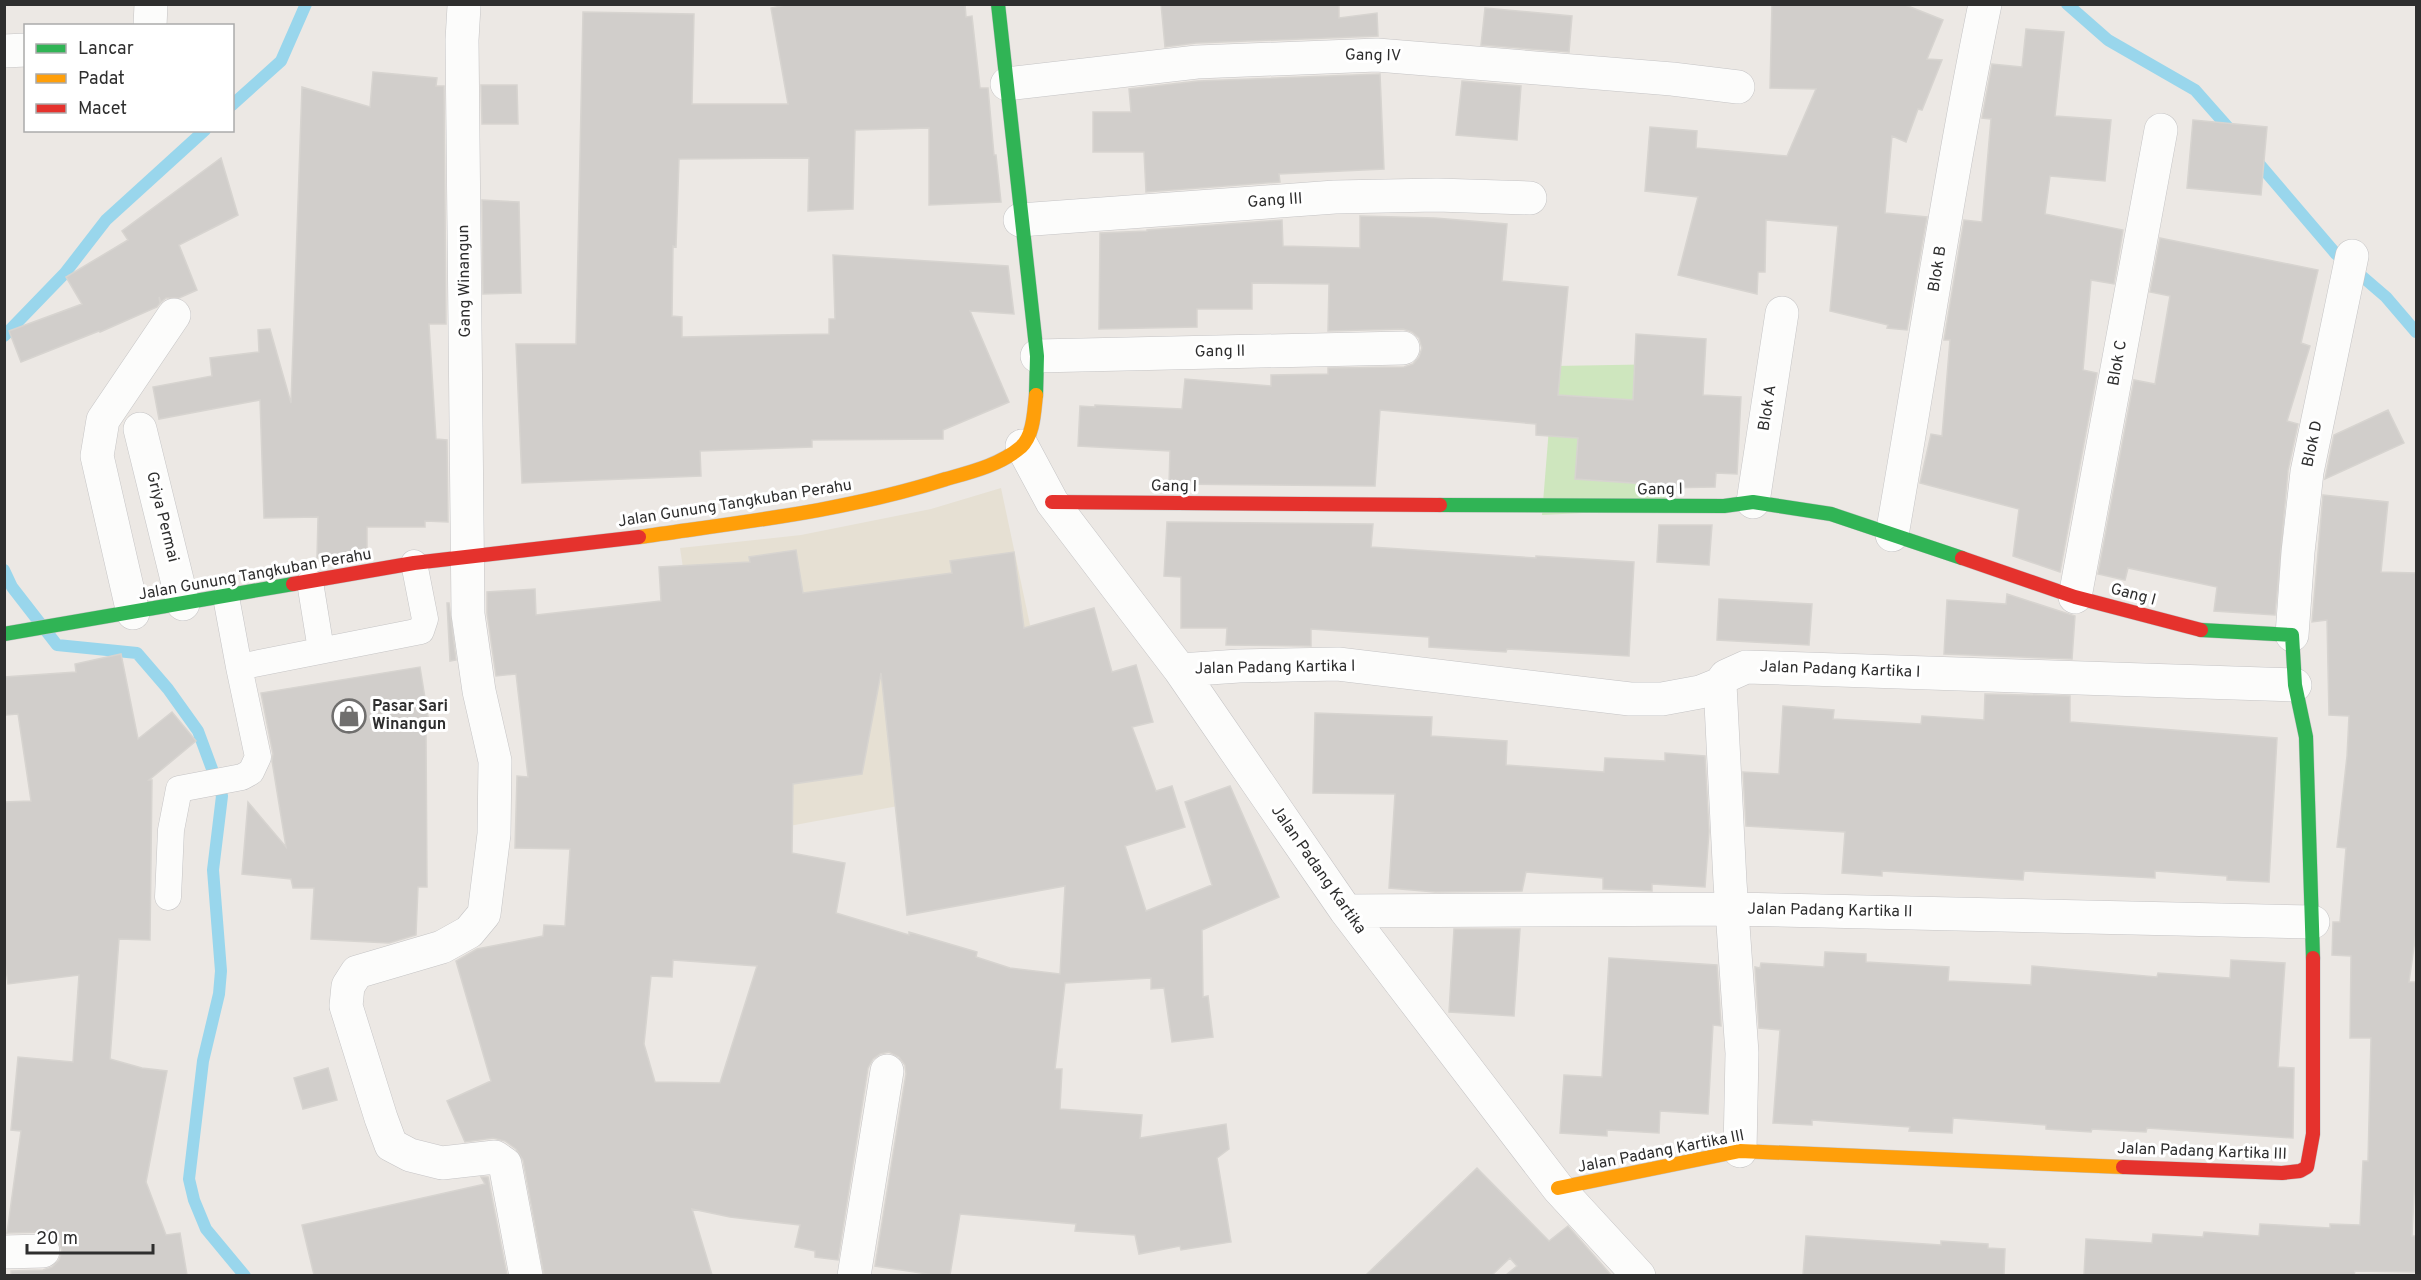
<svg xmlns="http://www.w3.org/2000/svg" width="2421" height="1280" font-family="Overpass,sans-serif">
  <rect width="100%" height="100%" fill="#ece8e4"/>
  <!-- education -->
  <path fill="#e6e0d3" d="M1001,488l61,288 -338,62 -44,-290 121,-13 130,-26z"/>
  <!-- green -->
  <path fill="#cee6be" d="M1670,364l-5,145 -123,6 12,-149z"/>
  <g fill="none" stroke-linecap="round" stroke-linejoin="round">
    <!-- stream -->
    <path stroke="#99d6ec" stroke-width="12" d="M2067,4l41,36 87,50 38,43
      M232,105l49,-44 25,-57
      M2254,158l82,96 50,43 30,35
      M4,336l61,-63 41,-53 99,-90
      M4,570l8,17 45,58 80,8 31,36 30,42 24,65 -9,74 8,101 -2,23 -16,67 -14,118 5,21 12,29 39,47"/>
  </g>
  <!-- building -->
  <path fill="#d1cecb" stroke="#d7d4d0" stroke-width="1.5" fill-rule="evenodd" d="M790,4h175l1,13 6,-1 8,72h8l6,67h2l5,47 -72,3v-77l-74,2 -2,79 -45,2 1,-53 -130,1 -3,88 -3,-1 -1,70 10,1v20l147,-3v-15h6l-2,-64 175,11 6,48 -44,-3 39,91 -66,28v9l-131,1v7l-112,4 1,25 -179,7 -6,-139h60l7,-332 111,2 -2,90h96l-17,-96z
    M1161,4h178v14l38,-5 1,23 -182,7 -31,4z
    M1772,4h131l40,16 -16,39 15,1 -20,50 -4,-1 -12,33 -14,-6 -7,77 42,4 -20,113 -20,-2 1,-3 -58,-14 8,-85 -72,-6 -1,52h-7l-1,22 -79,-19 20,-78 -53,-6 5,-64 47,4 -1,17 91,8 29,-67 -46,-1z
    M1485,8l87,8 -3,36 -88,-7z
    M2026,29l38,3 -9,84 56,4 -6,61 -55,-5 -5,38 78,16 -9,54 -23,-4 -8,90 14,3 -37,199 -47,-16 6,-47 -99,-26 11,-49 11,2 8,-96h-6l20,-120 18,2 9,-103 -9,-1 10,-54 30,3z
    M373,72l64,6 -1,8h8l2,238h-17l7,115 11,1 1,82 -23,-1v6h-58v25l-38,7 -12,-1 1,-41 -54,1 -4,-118 -101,19 -6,-32 59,-11 -2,-18 49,-6 -1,-22 12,-1 21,74 11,-316 68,20z
    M1380,74l4,95 -105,5 1,8 -134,10 -2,-40h-51v-40h38l-2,-23 69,-8z
    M1462,81l59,5 -4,54 -61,-5z
    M481,85h36l1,39h-36z
    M2193,120l74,7 -6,68 -74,-7z
    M221,158l17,57 -59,30 18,45 -18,8h-13l-5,4 -2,-5 1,6 -3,4 -57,25 -1,-1 -78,31 -12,-31 73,-27 -16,-27 62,-37 -6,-9z
    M482,200l37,2 2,91 -38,1z
    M1360,216l75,2 72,6 -5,57 66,6 -10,108 75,5 3,-66 70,5 -3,56 38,2 -4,77 -21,-1 -1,14 -54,1v-3l-86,-6 3,-41 -42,-3v-11l-156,-14 -5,76 -206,-2 1,-33 -92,-5 2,-40 15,1v-2l87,4 3,-30 86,7v-11l57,-1v-6l76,-1 9,-3 6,-7 3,-9 -3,-10 -7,-6 -9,-3 -75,2 1,-47 -77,-1v26h-55v18l-98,2 1,-96 47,-2v-1l135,-10 1,26 77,2z
    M2160,238l158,32 -17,73 9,3 -23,75 11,3 -10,46 -13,145 -61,-4 3,-24 -89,-19 -3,12 -27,-6 36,-194 21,4 15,-88 -20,-4z
    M2388,410l16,33 -79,36 9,-44z
    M2323,495l65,7 -7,70 35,1v360l-7,49h7v174l-4,80h4v36l-61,-1 -1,4h-270l2,-36 66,4 1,-9 50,3 1,-5 55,4 1,-12 70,4v-4l30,1 3,-64h5l3,-123h-21l1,-82 -19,-1 1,-33h7l6,-74 -9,-1 10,-91 2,-40 -20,-1 -2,-95 -15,2z
    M1167,522l206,2 -2,23 165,11v-2l98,6 -5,94 -122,-7 -1,3 -77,-5v-10l-118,-8v17l-85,-1 1,-17h-46v-51l-17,-1z
    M1659,525h53l-3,40 -52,-3z
    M796,550l7,43 149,-20 -2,-12 64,-9 10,76 70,-20 18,64 24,-7 17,57 -21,5 24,64 16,-5 13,41 -60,19 21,65 66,-26 -27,-83 45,-16 49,111 -77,33 1,67 5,-1 5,41 -41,5 -8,-54 -13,1v-11l-86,5 -10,86h7l-2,40 82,6 -2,23 86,-14 3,25 -12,9 14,84 -50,8 -1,-4 -41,8 -4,-19 -60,-4 1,-7 -116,-10 -10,61h-16l-59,-9 31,-192 -1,-9 -6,-8 -10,-5 -9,2 -7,5 -5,9 -30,192 -23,-3v-6l-20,-4 5,-22 -70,-8 -38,-8 20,66h-168l-21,-115 -7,-11 -11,-8 -12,-3 -28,4 -18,-41 44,-20 -35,-120 21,-12 66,-13 1,-11 21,1 5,-77 -55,-1 2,-72 11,1 -12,-103 -20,2 -9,-63v-21l48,-3 1,26 125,-14 -2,-34 91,-5 -1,-5zM881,673l26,242 158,-29 -5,88 -50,-6 -34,-11 1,-5 -68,-20v3l-73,-22 9,-50 -53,-10 1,-69 69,-10zM673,960l84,6 -37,117 -65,-1 -11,-38 7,-68 21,1z
    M2007,594l68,22 -3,43 -128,-5 3,-54 59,4z
    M1719,599l93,5 -3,41 -92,-5z
    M447,603h2l7,57 -6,1z
    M121,654l17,85 34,-27 24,29 -47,39h3l-2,160 -31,-1 -9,120 32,9 25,3 -21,111 20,53 14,-2 7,42h-176v-4l32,-1 9,-3 7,-7 3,-9 -3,-9 -8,-8 -8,-2 -36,1 14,-102 -10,-1 7,-73 55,5 6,-87 -71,9 -4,-30v-152l27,-1 -13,-87 -12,1 -2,-38 72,-5 -1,-8z
    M420,667l10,62 -4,1 1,157h-9l-2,48 -27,8 -78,-4 3,-51h-21l-2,-9 -49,-5 6,-72 38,45 -14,-86 1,-7 -12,-61z
    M1985,694l85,2v26l207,16 -8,144 -42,-2v-4l-72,-5v7l-131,-7 -1,9 -141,-9v5l-40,-3 3,-41 -99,-6 -3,-54 36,2 4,-68 51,4 -1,9 88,5 1,-8 62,4z
    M1315,713l117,4 -1,19 76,5 -1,24 98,7 1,-14 60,3v-8l40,3 4,75 -4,56 -53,-3v7l-49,-2v-11l-77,-6 -4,19 -87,1 -46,-4 6,-94 -82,-1z
    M1454,929h66l-6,87 -65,-4z
    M1825,952l41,2v8l83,5 -1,14 83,4 1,-19 125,11 1,-4 72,5 1,-18 54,3 -7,104 16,1 -1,70 -146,-10 -1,4 -54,-3 -1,3 -45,-3v-4l-93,-7 -1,15 -43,-2 1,-4 -98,-7v5l-39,-2 7,-93 -21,-2 -4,-61 5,1 1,-5 63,4z
    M1609,958l108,7 4,61 -8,-1 -5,89 -48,-3 -1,22 -52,-3v6l-47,-3 4,-58 38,2z
    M328,1068l9,32 -34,9 -9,-31z
    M1477,1168l72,73 19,-15 43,49h-105l11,-9 -7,-8 -18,17h-126z
    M481,1177h7l19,98h-193l-12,-50 183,-41z
    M1806,1236l135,9v-4l47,3v4l17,1 -1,26h-201z"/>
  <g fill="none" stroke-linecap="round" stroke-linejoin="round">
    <defs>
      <path id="lane" d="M310,582l11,68
        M226,597l13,70 182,-36 4,-12 -11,-56
        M168,897l3,-67 8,-41 63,-12 9,-5 7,-15 -19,-90"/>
      <path id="street" d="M464,6l-2,34 6,574 11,77 16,70 -1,73 -10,80 -15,18 -27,15 -85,25 -9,14 -2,20 35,112 10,27 19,10 32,8 53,-6 10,7 21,112
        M150,26l1,-22
        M4,51l22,-1
        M1007,84l190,-22 180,-7 295,24 66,8
        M1020,220l315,-23 102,-2 93,3
        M1037,356l366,-8
        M140,429l43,175
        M1022,446l30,56 128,168 166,241 212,277 81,88
        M1753,502l29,-189
        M1892,535c31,-177 57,-355 93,-531
        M2075,597l86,-467
        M133,613l-36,-157 6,-36 71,-105
        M2292,635l6,-83 9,-80 45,-216
        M1180,670l59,-4 99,-2 292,35h32l38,-7 20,-8 6,-8 20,-9 549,18
        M1720,684l10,198 12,171 -2,98
        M1346,911l388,-2 579,13
        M4,1252l39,-1
        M854,1276l33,-205"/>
      <path id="fast" d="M998,4l39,352 -1,39
        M1440,505l284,1 29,-4 78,12 131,44
        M2201,630l91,5 3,50 11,52 7,221
        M4,634l289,-50"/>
      <path id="slow" d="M639,537c103,-15 207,-26 307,-58 25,-7 54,-14 75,-32 13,-12 13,-36 15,-52
        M1558,1188l182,-37 383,16"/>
      <path id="jam" d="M1052,502l388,3
        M1962,558l113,39 126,33
        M293,584l121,-21 225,-26
        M2123,1167l159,6 18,-2 7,-4 6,-33v-176"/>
    </defs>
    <!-- lane casing -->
    <use href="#lane" stroke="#c5c4c5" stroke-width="27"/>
    <!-- street casing -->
    <use href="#street" stroke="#c5c4c5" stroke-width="34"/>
    <!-- fast casing -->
    <use href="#fast" stroke="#c5c4c5" stroke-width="15"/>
    <!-- slow casing -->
    <use href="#slow" stroke="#c5c4c5" stroke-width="15"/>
    <!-- jam casing -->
    <use href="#jam" stroke="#c5c4c5" stroke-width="15"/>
    <!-- lane -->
    <use href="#lane" stroke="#fcfcfb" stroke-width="26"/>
    <!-- street -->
    <use href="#street" stroke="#fcfcfb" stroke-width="33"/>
    <!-- fast -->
    <use href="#fast" stroke="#30b455" stroke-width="14"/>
    <!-- slow -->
    <use href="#slow" stroke="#ff9f0a" stroke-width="14"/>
    <!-- jam -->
    <use href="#jam" stroke="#e5322d" stroke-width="14"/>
  </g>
  <!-- icons -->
  <defs>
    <symbol id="shop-ring" viewBox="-11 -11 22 22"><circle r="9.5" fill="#fff" stroke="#706f6e" stroke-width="1.5"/><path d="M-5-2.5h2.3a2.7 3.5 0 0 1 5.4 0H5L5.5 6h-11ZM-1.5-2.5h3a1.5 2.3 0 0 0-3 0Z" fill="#706f6e"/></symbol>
  </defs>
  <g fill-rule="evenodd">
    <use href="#shop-ring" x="330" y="697" width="38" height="38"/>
  </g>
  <g text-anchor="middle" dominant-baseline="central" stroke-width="6" stroke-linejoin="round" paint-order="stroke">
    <!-- street labels -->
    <g font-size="16" fill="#2e2e2e" stroke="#fff">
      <text transform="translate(1373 56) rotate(1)">Gang IV</text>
      <text transform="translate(1275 201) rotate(-4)">Gang III</text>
      <text transform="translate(1938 269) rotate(-81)">Blok B</text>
      <text transform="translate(465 281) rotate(-91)">Gang Winangun</text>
      <text transform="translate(1220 352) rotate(-1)">Gang II</text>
      <text transform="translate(2118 363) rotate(-80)">Blok C</text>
      <text transform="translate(1768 408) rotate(-81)">Blok A</text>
      <text transform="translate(2313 444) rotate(-78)">Blok D</text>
      <text transform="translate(1174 487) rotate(1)">Gang I</text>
      <text transform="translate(1660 490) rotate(-1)">Gang I</text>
      <text transform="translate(735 504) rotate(-9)">Jalan Gunung Tangkuban Perahu</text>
      <text transform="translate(162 517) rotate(76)">Griya Permai</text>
      <text transform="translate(255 575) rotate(-10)">Jalan Gunung Tangkuban Perahu</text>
      <text transform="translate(2133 595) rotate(15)">Gang I</text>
      <text transform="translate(1275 668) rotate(-1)">Jalan Padang Kartika I</text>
      <text transform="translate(1840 670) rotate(2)">Jalan Padang Kartika I</text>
      <text transform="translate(1318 870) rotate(55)">Jalan Padang Kartika</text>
      <text transform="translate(1830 911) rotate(1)">Jalan Padang Kartika II</text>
      <text transform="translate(1661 1152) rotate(-11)">Jalan Padang Kartika III</text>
      <text transform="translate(2202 1152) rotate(2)">Jalan Padang Kartika III</text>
    </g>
    <!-- poi labels -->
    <g font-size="16" font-weight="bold" fill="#2e2e2e" stroke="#fff" text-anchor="start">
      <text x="372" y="707">Pasar Sari<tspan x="372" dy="18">Winangun</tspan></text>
    </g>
  </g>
  <!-- border -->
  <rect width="2421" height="1280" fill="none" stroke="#2e2e2e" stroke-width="12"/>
  <!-- legend -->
  <rect x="24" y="24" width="210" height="108" fill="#ffffff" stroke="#ababab" stroke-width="1.5"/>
  <rect x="36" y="44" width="30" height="9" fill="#30b455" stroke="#ababab" stroke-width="1.5"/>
  <text x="78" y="54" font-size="18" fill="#2e2e2e">Lancar</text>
  <rect x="36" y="74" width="30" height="9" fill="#ff9f0a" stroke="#ababab" stroke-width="1.5"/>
  <text x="78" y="84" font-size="18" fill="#2e2e2e">Padat</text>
  <rect x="36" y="104" width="30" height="9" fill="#e5322d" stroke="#ababab" stroke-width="1.5"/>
  <text x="78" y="114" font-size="18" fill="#2e2e2e">Macet</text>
  <!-- scale -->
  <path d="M27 1244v9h126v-9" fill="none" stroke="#2e2e2e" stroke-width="3"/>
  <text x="36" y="1244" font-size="18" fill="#2e2e2e" stroke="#ffffff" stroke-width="4.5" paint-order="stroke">20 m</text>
</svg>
